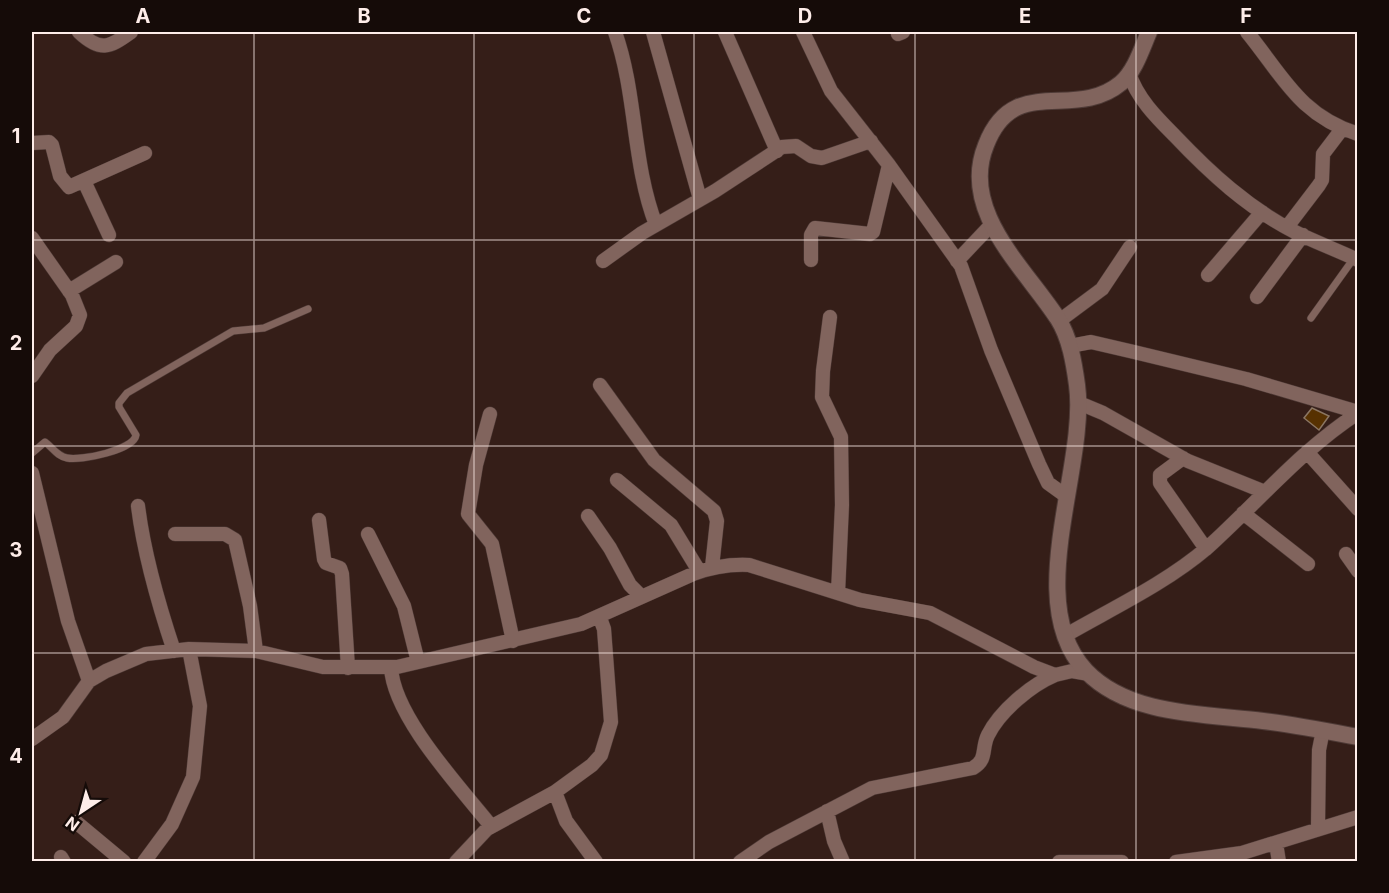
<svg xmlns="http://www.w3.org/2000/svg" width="1389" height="893" font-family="Inter,sans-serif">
  <rect width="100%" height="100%" fill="#351e18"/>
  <!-- building -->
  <path fill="#573101" stroke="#8b7663" stroke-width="1.5" d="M1312,408l17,8 -10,14 -15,-12z"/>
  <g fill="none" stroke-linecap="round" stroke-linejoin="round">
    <defs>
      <path id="service" d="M1311,318l43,-60
        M32,453l13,-11c8,6 12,14 22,16 14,3 67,-8 69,-23l-17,-28v-4l8,-10 106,-62 31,-3 44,-19"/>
      <path id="minor" d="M79,32c21,20 30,16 52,0
        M615,32c22,62 17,131 41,193
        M653,32l47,167
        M725,32l52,119
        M803,32l28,59 58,74 72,101 30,84 48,114 9,19 18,13
        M1247,32c36,44 52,83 111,102
        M898,34l5,-2
        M1129,73c8,25 27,44 45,62 36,38 74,73 121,97 20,10 42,18 63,28
        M32,143l17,-1 3,3 8,31 9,11 76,-34
        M84,181l25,54
        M1287,227l32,-42 3,-5 1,-26 19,-25
        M32,238l40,57 8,20 -4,11 -26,24 -18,26
        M811,260v-25l4,-7 55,6 3,-2 16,-67
        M603,261l39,-28 73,-42 67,-44 14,-1 15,10 11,2 49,-17
        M957,261l35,-37
        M1208,275l54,-63
        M69,291l47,-29
        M1257,297l46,-62
        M830,317l-7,54 -1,26 19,40 1,68 -4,88
        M1059,321l43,-32 28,-42
        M1070,346l21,-4 43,10 112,27 112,33
        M600,385l54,75 60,51 3,10 -5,46
        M1079,403l24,10 85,48 77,31
        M490,414l-14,51 -8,49 24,30 21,97
        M1307,452l51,57
        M1183,458l-23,17v8l46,66
        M32,473l36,148 21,60
        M617,480l54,45 28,46
        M138,506c6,49 20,97 36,145
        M1243,513l65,51
        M588,516l22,32 20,37 11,11
        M319,520l5,39 2,4 14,5 2,6 6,94
        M175,534h50l10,6 15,66 6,45
        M368,534l36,72 14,56
        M1346,554l12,17
        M1066,635c47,-27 100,-52 141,-87 50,-45 94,-98 151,-135
        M391,667c2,49 69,120 100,159
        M32,739l31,-22 26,-36 17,-10 40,-17 43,-5 67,2 67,16h74l184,-43 112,-50c19,-7 36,-10 56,-9l111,35 70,13 104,54 21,8 17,-4 17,3
        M555,792l11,29 30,41
        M827,811l7,30 9,21
        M76,822l48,40
        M1318,827l1,-77 4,-20
        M1276,843l3,19
        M61,857l3,5
        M144,862l28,-38 21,-47 7,-71 -11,-57
        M456,862l31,-33 68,-37 37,-27 9,-10 10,-33 -7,-93 -4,-11
        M740,862l29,-20 103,-54 101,-20c15,-9 8,-19 15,-33 12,-24 43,-50 67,-60
        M1059,862h63
        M1176,862l66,-9 116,-36"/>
      <path id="tertiary" d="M1149,32c-7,16 -14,39 -28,51 -47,39 -107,-11 -135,62 -27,66 39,123 72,174 12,19 16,44 19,66 11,81 -56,218 9,286 43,45 120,43 177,50 32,4 63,10 95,16"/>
    </defs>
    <!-- service casing -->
    <use href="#service" stroke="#4e3a36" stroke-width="8"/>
    <!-- minor casing -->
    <use href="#minor" stroke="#4e3a36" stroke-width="15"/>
    <!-- tertiary casing -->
    <use href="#tertiary" stroke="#4e3a36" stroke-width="18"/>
    <!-- service -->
    <use href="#service" stroke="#81645d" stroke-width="7"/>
    <!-- minor -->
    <use href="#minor" stroke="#81645d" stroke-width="14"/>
    <!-- tertiary -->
    <use href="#tertiary" stroke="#81645d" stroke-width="16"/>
  </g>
  <!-- grid -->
  <path fill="none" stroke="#feede9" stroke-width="1.5" stroke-opacity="0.55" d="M254,32v830M474,32v830M694,32v830M915,32v830M1136,32v830M32,240h1326M32,446h1326M32,653h1326"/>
  <!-- border -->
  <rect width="1389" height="893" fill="none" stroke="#150b08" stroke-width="66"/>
  <!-- north arrow -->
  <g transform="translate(81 812) rotate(216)" stroke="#150b08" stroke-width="4.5" paint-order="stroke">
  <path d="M0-4.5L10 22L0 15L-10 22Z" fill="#feede9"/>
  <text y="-9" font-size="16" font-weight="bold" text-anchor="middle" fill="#feede9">N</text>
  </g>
  <rect x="33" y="33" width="1323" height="827" fill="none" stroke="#feede9" stroke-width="2"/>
  <g font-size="20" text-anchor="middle" font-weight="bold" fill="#feede9">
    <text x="143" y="23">A</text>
    <text x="364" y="23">B</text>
    <text x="584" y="23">C</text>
    <text x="805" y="23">D</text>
    <text x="1025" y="23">E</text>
    <text x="1246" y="23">F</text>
    <text x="16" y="143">1</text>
    <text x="16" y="350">2</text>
    <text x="16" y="557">3</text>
    <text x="16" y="763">4</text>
  </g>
</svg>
